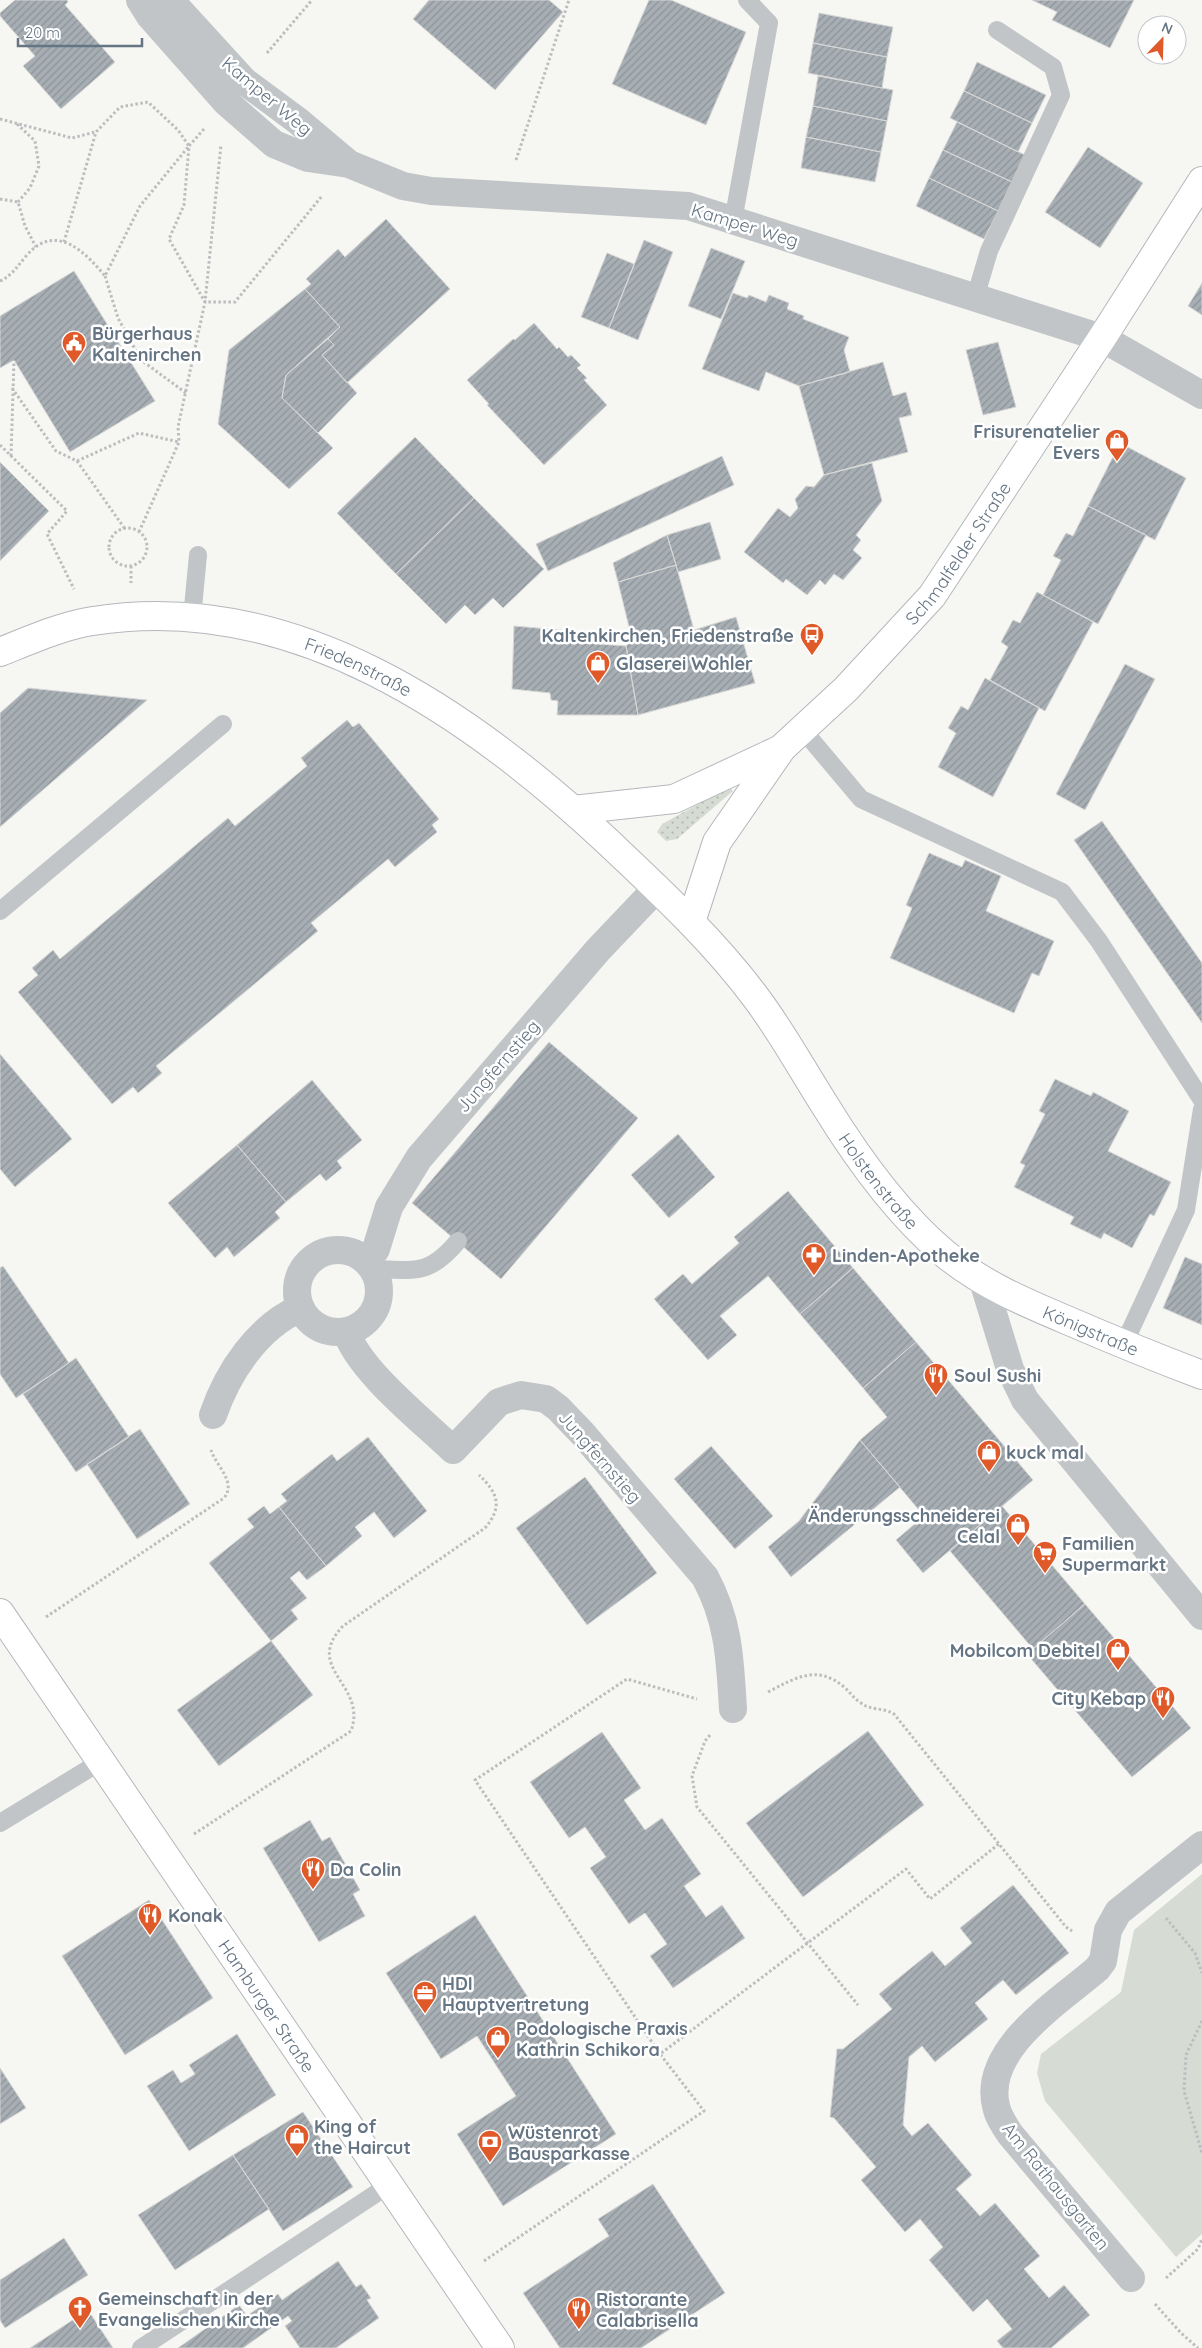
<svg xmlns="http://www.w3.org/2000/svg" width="1202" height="2348" font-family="Quicksand,sans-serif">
  <defs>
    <pattern id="grass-dots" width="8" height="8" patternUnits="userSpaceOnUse" patternTransform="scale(1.25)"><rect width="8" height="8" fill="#d6dcd3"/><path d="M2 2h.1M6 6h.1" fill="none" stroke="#b1b7b1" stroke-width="1.8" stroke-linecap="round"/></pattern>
    <pattern id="building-hatch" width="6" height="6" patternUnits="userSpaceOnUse" patternTransform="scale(1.25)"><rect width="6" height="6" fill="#a7afb5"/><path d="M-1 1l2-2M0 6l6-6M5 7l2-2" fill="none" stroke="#8c9399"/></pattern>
  </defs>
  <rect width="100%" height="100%" fill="#f6f6f2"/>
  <!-- grass -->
  <path fill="url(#grass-dots)" d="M729,787l4,4 -56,48 -11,2 -9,-9 5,-8z"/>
  <!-- park -->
  <path fill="#d6dcd3" d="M1202,1874v360l-26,23 -131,-156 -8,-28 4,-19 80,-62 13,-62z"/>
  <!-- building -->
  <path fill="url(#building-hatch)" stroke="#d7d7d5" d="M15,0h52l1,2 -3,3 50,57 -54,47 -38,-43 12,-10 -35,-40v-3z
    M429,0h120l14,12 -68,78 -82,-71z
    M649,0h22l75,32 -40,93 -94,-41z
    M1032,0h102l-24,48 -58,-28 5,-8z
    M819,13l74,14 -6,30 -74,-14z
    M813,43l74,14 -5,31 -74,-15z
    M977,62l69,33 -14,28 -68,-32z
    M818,76l75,14 -6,31 -74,-15z
    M964,91l68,32 -14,29 -68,-34z
    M813,106l74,15 -6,31 -75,-15z
    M957,122l68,33 -13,27 -69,-32z
    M806,137l75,15 -6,30 -74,-14z
    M1088,147l55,36 -43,65 -55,-36z
    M943,150l69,32 -14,29 -69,-33z
    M929,178l69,33 -14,28 -68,-33z
    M386,219l64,70 -103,94 -25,-28 12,-10 -6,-6 12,-12 -35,-38 6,-5 -5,-5 32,-30 7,8z
    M644,240l29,12 -35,88 -29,-12z
    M711,248l34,13 -24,58 -33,-13z
    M607,253l27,11 -25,64 -28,-11z
    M74,271l81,130 -85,51 -56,-92 -14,8v-52z
    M1202,283v32l-14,-9z
    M305,289l35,38 -54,48 -4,23 51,50 -44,41 -71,-65 11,-74z
    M733,293l14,5 2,-3 17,7 3,-7 20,8 -2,6 17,7 -1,3 46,18 -5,13 6,22 -51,14 -33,-14 -7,19 -57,-22z
    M534,323l23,26 2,-2 9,10 3,-2 10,10 -4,3 10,10 -3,2 23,25 -63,60 -57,-60 2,-1 -22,-24 46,-41 2,1z
    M328,339l6,6 -12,10 35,38 -39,40 -36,-35 4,-23z
    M998,342l18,65 -33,8 -17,-65z
    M883,362l10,34 13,-4 6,23 -13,3 9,34 -84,23 -25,-89z
    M415,437l59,61 -78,76 -59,-61z
    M1120,443l66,35 -31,62 -67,-34z
    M722,456l12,29 -186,86 -12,-27z
    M0,462l49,49 -49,50z
    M872,463l10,38 -26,34 5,5 -8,10 9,8 -19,22 -9,-6 -9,11 -5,-5 -13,15 -21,-16 -3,4 -39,-31 34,-44 12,9 8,-9 -3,-9 11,-13 8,1 10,-12z
    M474,498l70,71 -41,39 -10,-10 -18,17 -10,-10 -19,19 -50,-50z
    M1088,506l58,29 -48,89 -55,-29 18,-35 -8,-4 13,-23 7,3z
    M710,522l11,37 -43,13 -11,-37z
    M667,535l9,30 -58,17 -5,-19z
    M676,565l18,65 42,-13 19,66 -117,32 -12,-69 6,-7 -14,-57z
    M1037,592l56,30 -48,89 -55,-31 18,-33 -7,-5 12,-22 7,3z
    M514,626l59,5v11l53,4 12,69h-81l1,-14 -7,-1 -1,-7 -38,-4z
    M1125,664l30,15 -70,131 -29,-16z
    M985,678l54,30 -46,89 -55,-30 18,-34 -8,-5 13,-22 7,4z
    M28,688l119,12 -147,127v-114z
    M347,720l6,7 6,-4 80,96 -7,6 5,7 -42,35 -7,-8 -77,64 7,8 -162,135 6,7 -24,20 -5,-6 -21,17 -94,-112 20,-17 -6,-7 21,-18 7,9 168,-141 7,8 72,-60 -6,-8z
    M1102,821l100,142v60l-128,-183z
    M929,853l33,14 3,-7 36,16 -15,35 68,30 -15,35 -7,-3 -18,40 -124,-55 22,-50 -6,-3z
    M549,1042l89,76 -137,161 -89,-76z
    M0,1054l72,85 -57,48 -15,-18z
    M1055,1079l36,17 2,-4 36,19 -21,40 63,31 -17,34 -4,-2 -18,34 -28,-15 -3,6 -31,-15 4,-7 -60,-30 11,-22 -5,-2 25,-49 -6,-3z
    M312,1080l50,60 -25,21 5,7 -16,13 -6,-7 -34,28 -49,-57z
    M678,1134l37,43 -46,41 -38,-43z
    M237,1145l49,57 -11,10 5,6 -46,39 -7,-10 -12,11 -47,-55z
    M788,1191l65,77 -53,46 -32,-38 -48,40 17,19 -29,25 -54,-61 29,-25 9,10 47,-41 -5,-6z
    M1185,1257l17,7v61l-39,-17z
    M3,1266l66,97 -53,35 -16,-24v-106z
    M853,1268l63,74 -53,46 -63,-74z
    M916,1342l117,138 -110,93 -27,-33 28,-24 -64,-76 27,-23 -24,-29z
    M76,1358l53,79 -53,35 -53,-78z
    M140,1429l50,75 -53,35 -50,-75z
    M368,1437l59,74 -33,27 -20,-26 -19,15 7,9 -36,30 -47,-59 8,-6 -6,-7 51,-40 5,7z
    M860,1440l40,47 -109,90 -23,-30 31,-26z
    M711,1446l62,70 -38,33 -61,-70z
    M585,1477l72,96 -70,52 -71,-97z
    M264,1506l6,8 9,-7 47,59 -19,14 -8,-9 -9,7 17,20 -16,12 7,9 -27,22 -62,-78 45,-36 -7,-8z
    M1002,1506l83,98 -52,45 -83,-98z
    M1085,1604l106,124 -59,49 -105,-123z
    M271,1641l42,54 -94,71 -42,-56z
    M868,1731l56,74 -121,92 -57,-74z
    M602,1732l39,56 -17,12 21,30 17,-12 39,56 -17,12 22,31 16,-12 23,33 -72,50 -23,-32 17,-12 -22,-31 -16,11 -39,-56 16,-11 -21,-30 -16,11 -39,-56z
    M310,1820l12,21 8,-4 30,53 -7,4 12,22 -46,26 -56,-94z
    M1013,1885l56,68 -53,42 -13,-15 -28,23 13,16 -53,43 -13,-16 -13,11 -6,68 9,11 16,-13 44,52 -16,14 24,27 15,-13 45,53 -16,13 6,7 19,22 15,-13 26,30 -39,33h-48l-6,-7 15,-12 -25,-30 -14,13 -44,-52 14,-13 -23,-28 -15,13 -44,-52 15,-13 -42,-49 -4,-1 7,-68h6l49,-40 -13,-15 53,-43 13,15 27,-23 -12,-15z
    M149,1900l64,98 -88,57 -63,-99z
    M475,1915l141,219 -113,72 -46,-72 59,-38 -39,-60 -36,23 -55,-86z
    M237,2034l39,61 -87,56 -42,-65 26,-16 8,13 14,-9 -6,-9z
    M0,2068l26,40 -26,16z
    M303,2112l50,75 -70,44 -50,-76z
    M233,2155l36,54 -94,61 -37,-55z
    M653,2184l72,109 -84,55h-81l-37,-55 86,-57 -11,-17z
    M64,2238l24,37 -83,53 -5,-8v-40z
    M338,2261l18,26 5,-3 10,14 -4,2 12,18 -43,30h-36l-15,-22 7,-5 -4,-5 -45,32h-65l61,-43 8,11 31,-22 4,6z
    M88,2310l25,38h-83z"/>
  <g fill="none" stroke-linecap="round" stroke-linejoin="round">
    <defs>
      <g id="secondary">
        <path id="s1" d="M0,652c30,-12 61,-26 93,-31 198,-32 377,92 514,220 53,50 107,100 150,158 26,35 46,72 69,108 32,52 72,107 118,146 37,31 82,50 125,68 44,19 88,37 133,54"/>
        <path d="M573,810l101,-11 107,-50"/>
        <path id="s2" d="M691,922l26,-80 65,-94 64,-59 86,-93 170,-258 100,-157"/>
        <path id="s3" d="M0,1613l500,735"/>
      </g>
    </defs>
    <!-- secondary casing -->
    <use href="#secondary" stroke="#b3b8bd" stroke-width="30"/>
    <!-- path -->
    <path stroke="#bbbdbf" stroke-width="3" stroke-dasharray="2.5 2.5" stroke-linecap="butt" d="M267,53l45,-53
      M0,119l72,19 23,-6
      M17,124l18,17 4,25 -9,22 -12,14
      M204,129l-15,17 -5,59 -15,34 36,63h30l87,-106
      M516,160l53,-160
      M0,199l18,3 7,24 11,21
      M105,276l13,42 23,42 45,33
      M0,281c13,-6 18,-16 27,-26 29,-33 58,-3 78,21l35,-70 49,-60 -11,-16 -30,-28 -28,5 -24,25 -32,110
      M12,388l44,63 21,10 48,68
      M0,445l67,66 -20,23 27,55
      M11,456l3,-96
      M77,461l62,-28 40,9
      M109 547a19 19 0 1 1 38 0a19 19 0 1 1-38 0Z
      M139,532l40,-90 -1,-15 27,-125 16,-157
      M131,566v17
      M46,1617l178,-119c13,-16 -8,-32 -13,-48
      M768,1692c27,-14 49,-28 76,-5 6,5 10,12 17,16 10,8 22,4 33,11l172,213 6,4
      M710,1735l-5,6 -13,35 5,31 161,198
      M194,1834l157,-103c17,-47 -49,-62 -8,-105l142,-98c18,-21 13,-35 -6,-53
      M1166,1918l29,35 7,20
      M1202,2021l-16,34 -2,36 18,62
      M660,2054l-185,-274 152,-101 70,20
      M484,2261l220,-150 -44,-57 246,-185 24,30 70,-56
      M1166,2278l32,-29 4,-10
      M1155,2304l26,29 17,15"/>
    <!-- service -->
    <path stroke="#c1c5c8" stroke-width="18" d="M733,221l36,-198 -22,-23
      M975,298l14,-47 72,-156 -8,-28 -56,-37
      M192,618l6,-63
      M803,730l58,69 201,93 37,49 103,159
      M0,911l223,-187
      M373,1269c42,1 56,7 85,-28
      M1124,1344l62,-134 16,-101
      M0,1823l100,-61
      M141,2348l248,-163"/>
    <!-- minor -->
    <path stroke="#c1c5c8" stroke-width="28" d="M140,0l10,16 76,86 48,42 34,14 41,6 54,22 28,5 257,15 414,132 100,57
      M170,0l74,81 54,40 51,43
      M297 1291a41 41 0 1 1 82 0a41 41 0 1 1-82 0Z
      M367,1261l9,-12 13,-42 30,-49 179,-208 59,-62
      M983,1281l27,88 15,31 177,216
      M346,1331c13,40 76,89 107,119l46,-48 22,-7 25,4 12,9 25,26 122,143c24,44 25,83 28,132
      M213,1415c15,-43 45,-89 88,-107
      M1131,2278l-121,-144c-6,-9 -12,-18 -14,-28 -14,-57 64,-105 101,-137l6,-8 5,-31 10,-18 84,-67"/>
    <!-- secondary -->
    <use href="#secondary" stroke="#fff" stroke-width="28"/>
  </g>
  <!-- icons -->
  <defs>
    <symbol id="civic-pin" viewBox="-11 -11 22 30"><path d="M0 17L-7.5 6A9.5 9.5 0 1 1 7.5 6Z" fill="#df5929" stroke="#fff"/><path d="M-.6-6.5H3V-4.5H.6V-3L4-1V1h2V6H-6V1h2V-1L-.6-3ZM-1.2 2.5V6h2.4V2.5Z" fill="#fff"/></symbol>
    <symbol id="shop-pin" viewBox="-11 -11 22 30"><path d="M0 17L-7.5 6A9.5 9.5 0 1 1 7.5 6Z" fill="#df5929" stroke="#fff"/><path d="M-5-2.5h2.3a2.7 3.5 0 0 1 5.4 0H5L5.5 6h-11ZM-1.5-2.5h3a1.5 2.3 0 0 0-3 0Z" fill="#fff"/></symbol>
    <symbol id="bus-pin" viewBox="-11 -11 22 30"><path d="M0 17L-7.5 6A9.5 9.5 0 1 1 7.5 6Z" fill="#df5929" stroke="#fff"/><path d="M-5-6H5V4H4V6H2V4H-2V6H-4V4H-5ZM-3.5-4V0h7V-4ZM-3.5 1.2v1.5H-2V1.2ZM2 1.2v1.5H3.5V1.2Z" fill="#fff"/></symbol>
    <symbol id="pharmacy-pin" viewBox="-11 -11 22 30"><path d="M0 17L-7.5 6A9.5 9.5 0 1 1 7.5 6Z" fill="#df5929" stroke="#fff"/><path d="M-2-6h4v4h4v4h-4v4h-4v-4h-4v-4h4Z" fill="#fff"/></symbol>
    <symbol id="restaurant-pin" viewBox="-11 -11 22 30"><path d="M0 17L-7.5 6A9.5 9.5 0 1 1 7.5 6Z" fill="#df5929" stroke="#fff"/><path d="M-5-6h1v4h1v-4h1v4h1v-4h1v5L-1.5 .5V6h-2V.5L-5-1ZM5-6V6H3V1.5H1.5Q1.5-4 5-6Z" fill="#fff"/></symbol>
    <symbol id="supermarket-pin" viewBox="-11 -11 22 30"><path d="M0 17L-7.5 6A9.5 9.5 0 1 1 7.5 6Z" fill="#df5929" stroke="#fff"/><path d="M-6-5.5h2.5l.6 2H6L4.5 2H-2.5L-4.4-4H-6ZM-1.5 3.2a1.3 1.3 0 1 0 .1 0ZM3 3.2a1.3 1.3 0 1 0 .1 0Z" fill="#fff"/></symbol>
    <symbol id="office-pin" viewBox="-11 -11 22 30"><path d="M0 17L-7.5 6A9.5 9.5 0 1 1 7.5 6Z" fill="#df5929" stroke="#fff"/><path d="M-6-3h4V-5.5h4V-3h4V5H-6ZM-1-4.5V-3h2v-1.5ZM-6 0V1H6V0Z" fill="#fff"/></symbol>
    <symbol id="bank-pin" viewBox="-11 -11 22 30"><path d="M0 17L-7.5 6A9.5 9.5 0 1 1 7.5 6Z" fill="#df5929" stroke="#fff"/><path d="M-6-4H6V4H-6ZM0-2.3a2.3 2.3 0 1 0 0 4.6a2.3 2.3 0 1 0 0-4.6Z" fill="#fff"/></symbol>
    <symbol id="church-pin" viewBox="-11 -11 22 30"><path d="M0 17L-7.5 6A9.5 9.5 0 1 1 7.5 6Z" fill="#df5929" stroke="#fff"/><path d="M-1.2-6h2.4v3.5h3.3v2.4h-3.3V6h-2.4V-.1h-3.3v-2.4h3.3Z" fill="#fff"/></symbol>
  </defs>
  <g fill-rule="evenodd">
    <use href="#civic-pin" x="60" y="329" width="28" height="38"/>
    <use href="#shop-pin" x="1103" y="427" width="28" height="38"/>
    <use href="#bus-pin" x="798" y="621" width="28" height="38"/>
    <use href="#shop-pin" x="584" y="649" width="28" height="38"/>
    <use href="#pharmacy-pin" x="800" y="1241" width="28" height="38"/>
    <use href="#restaurant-pin" x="922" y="1361" width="28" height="38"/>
    <use href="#shop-pin" x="975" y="1438" width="28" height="38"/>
    <use href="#shop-pin" x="1004" y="1511" width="28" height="38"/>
    <use href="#supermarket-pin" x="1031" y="1539" width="28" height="38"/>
    <use href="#shop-pin" x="1104" y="1636" width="28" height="38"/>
    <use href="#restaurant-pin" x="1149" y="1684" width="28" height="38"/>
    <use href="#restaurant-pin" x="299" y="1855" width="28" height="38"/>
    <use href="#restaurant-pin" x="136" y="1901" width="28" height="38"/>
    <use href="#office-pin" x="411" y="1979" width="28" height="38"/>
    <use href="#shop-pin" x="484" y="2024" width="28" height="38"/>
    <use href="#shop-pin" x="283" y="2122" width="28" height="38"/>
    <use href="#bank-pin" x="476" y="2128" width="28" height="38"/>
    <use href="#church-pin" x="66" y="2294" width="28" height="38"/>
    <use href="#restaurant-pin" x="565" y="2295" width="28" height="38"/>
  </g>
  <g text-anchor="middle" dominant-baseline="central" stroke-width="5" stroke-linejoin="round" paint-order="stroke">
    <!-- street labels -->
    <g font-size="18" fill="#657583" stroke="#fff">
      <text transform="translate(267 96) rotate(40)">Kamper Weg</text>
      <text transform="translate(745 225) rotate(17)">Kamper Weg</text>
      <text stroke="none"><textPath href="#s2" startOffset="462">Schmalfelder Straße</textPath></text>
      <text stroke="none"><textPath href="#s1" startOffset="372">Friedenstraße</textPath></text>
      <text transform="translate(498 1066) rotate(-49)">Jungfernstieg</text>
      <text stroke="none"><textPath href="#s1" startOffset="1115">Holstenstraße</textPath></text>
      <text stroke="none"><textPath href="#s1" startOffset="1379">Königstraße</textPath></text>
      <text transform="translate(600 1457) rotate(49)">Jungfernstieg</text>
      <text stroke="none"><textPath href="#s3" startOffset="475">Hamburger Straße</textPath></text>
      <text transform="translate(1056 2186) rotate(51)">Am Rathausgarten</text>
    </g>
    <!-- poi labels -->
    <g font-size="18" font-weight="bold" fill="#657583" stroke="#fff" text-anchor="start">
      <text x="92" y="333">Bürgerhaus<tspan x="92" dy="21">Kaltenirchen</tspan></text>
      <text x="1100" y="431" text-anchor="end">Frisurenatelier<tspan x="1100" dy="21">Evers</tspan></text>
      <text x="794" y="635" text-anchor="end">Kaltenkirchen, Friedenstraße</text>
      <text x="616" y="663">Glaserei Wohler</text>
      <text x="832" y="1255">Linden-Apotheke</text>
      <text x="954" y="1375">Soul Sushi</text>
      <text x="1006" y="1452">kuck mal</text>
      <text x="1000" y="1515" text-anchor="end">Änderungsschneiderei<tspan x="1000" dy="21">Celal</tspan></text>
      <text x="1062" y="1543">Familien<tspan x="1062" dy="21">Supermarkt</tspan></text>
      <text x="1100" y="1650" text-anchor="end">Mobilcom Debitel</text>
      <text x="1146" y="1698" text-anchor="end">City Kebap</text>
      <text x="330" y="1869">Da Colin</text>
      <text x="168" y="1915">Konak</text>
      <text x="442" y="1983">HDI<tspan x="442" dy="21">Hauptvertretung</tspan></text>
      <text x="516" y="2028">Podologische Praxis<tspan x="516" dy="21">Kathrin Schikora</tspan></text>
      <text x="314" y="2126">King of<tspan x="314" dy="21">the Haircut</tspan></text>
      <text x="508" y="2132">Wüstenrot<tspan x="508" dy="21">Bausparkasse</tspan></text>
      <text x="98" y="2298">Gemeinschaft in der<tspan x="98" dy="21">Evangelischen Kirche</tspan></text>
      <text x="596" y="2299">Ristorante<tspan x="596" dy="21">Calabrisella</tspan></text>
    </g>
  </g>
  <!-- north arrow -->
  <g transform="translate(1162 40) rotate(23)"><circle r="24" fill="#ffffff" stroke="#c1c8cd"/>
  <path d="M0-4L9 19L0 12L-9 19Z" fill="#df5929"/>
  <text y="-8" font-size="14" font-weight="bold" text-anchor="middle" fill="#657583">N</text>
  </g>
  <!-- scale -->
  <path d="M18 38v8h124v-8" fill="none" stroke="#657583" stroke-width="2.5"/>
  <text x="25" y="38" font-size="15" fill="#657583" stroke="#ffffff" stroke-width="4" paint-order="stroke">20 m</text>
</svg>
